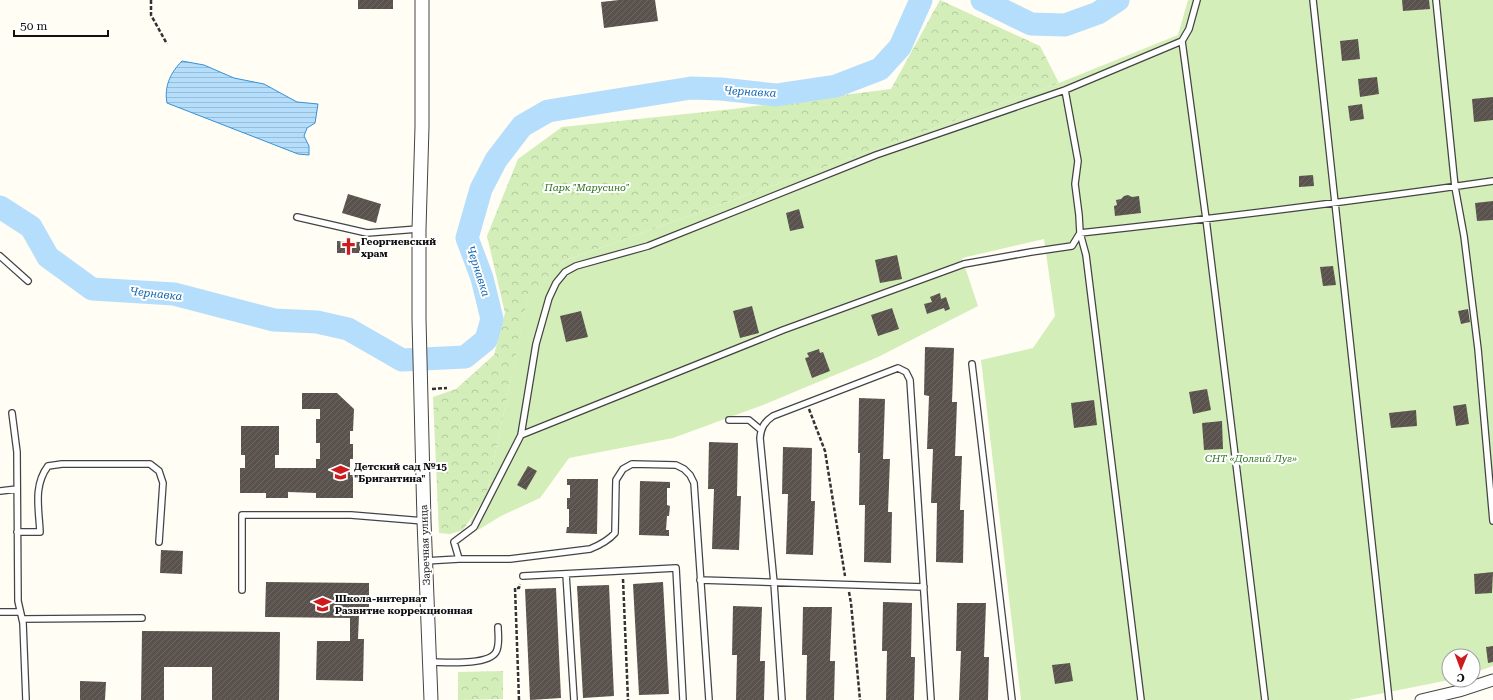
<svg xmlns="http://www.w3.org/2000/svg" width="1493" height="700" font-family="'Roboto Serif',serif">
  <defs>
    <pattern id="park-crowns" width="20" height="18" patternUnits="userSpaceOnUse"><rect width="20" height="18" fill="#d3eeb9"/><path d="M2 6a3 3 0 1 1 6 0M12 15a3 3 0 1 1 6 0" fill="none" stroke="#b4cb9e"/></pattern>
    <pattern id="water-rules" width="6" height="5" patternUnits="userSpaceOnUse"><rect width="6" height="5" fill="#b4defb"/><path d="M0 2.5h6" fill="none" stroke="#9abdd6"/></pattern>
    <pattern id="building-hatch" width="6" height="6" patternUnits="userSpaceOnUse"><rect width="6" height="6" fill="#5a524c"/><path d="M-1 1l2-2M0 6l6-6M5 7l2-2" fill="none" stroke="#6d6662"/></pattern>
  </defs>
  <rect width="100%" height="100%" fill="#fffdf4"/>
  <!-- grass -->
  <path fill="#d3eeb9" d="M1188,0h305v666l-20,7v-17h-24v24l-100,20h-328l-40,-340 52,-12 22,-32 -11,-77 -82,19 16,48 -100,51 -115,48 -90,33 -104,20 -29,40 -39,18 -23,14 -8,-8 16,-25 42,-200 36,-36 495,-178 119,-48z"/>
  <!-- park -->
  <path fill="url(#park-crowns)" d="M940,0l100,46 19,37 -495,178 -36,37 -42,199 -23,33 -13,4 -11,-1 -6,-136 23,-8 38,-34 11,-42 -18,-77 31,-77 44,-32 171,-18 158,-20z
    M503,671v28l-45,1v-28z"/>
  <!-- water -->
  <path fill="url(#water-rules)" stroke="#3492d9" d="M182,61l22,4 30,13 30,6 33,18 21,2 -3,19 -8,5 -3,8 5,10v9l-11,-1 -131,-51c-3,-16 3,-30 15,-42z"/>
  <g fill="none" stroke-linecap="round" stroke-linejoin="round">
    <!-- river -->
    <path stroke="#b4defb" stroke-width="23" d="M982,0l49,24 34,1 33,-12 20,-13
      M0,207l31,20 17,30 44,32 82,5 100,26 43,2 31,7 54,31 63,-3 21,-17 6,-21 -10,-41 -15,-40 14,-49 15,-29 26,-34 26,-15 143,-23 30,1 55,6 60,-9 44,-17 20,-22 21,-47"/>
  </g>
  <!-- building -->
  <path fill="url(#building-hatch)" d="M358,0h35v9h-35z
    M619,0h36l3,21 -54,7 -3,-26z
    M1402,0h27l1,9 -27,2z
    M1358,39l2,20 -18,2 -2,-20z
    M1377,77l2,17 -19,3 -2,-18z
    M1493,97v23l-19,2 -2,-23z
    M1362,104l2,15 -14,2 -2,-15z
    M1313,175l1,11 -15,1v-11z
    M348,194l33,10 -5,19 -34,-10z
    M1128,195l4,2 7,-1 2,17 -26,3 -1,-10 3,-1 -1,-5 5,-1 3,-3z
    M1493,201v19l-16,1 -2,-18z
    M799,209l5,19 -14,3 -4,-18z
    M337,241l23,1v11h-23z
    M897,255l5,24 -22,4 -5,-23z
    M1333,266l3,19 -13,1 -3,-19z
    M940,293l1,6 5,-2 4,12 -5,2 -1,-3 -17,6 -3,-10 8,-2 -2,-5z
    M752,306l7,27 -19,5 -7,-27z
    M892,308l7,21 -21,7 -7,-21z
    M1468,309l2,13 -9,2 -3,-13z
    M581,311l7,26 -22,5 -6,-26z
    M925,347l29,1 -2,54h5l-2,54h7l-2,54h4l-1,53 -27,-1 1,-59h-6l2,-54h-6l2,-53 -5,-1z
    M819,349l1,4 3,-1 7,19 -18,7 -7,-20 4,-1 -2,-4z
    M1207,389l4,21 -18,4 -4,-22z
    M302,393h35l17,16 -1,22h-3v13h3v15h-3v16h3v23h-37v-5l-28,-1v6h-22v-5h-26v-25h5v-13h-4v-29h38v29h-4v13h41v-9h4v-16h-4v-24h4v-10h-18z
    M859,398l26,1 -2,60h7l-2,53h4l-1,51 -27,-1 1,-57h-6l1,-52h-2z
    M1094,400l3,25 -23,3 -3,-25z
    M1466,404l3,20 -13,2 -3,-20z
    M1416,410l1,16 -26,2 -2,-15z
    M1222,421l1,28 -19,1 -2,-27z
    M709,442l29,1 -1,53h4l-2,54 -27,-1 2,-60h-6z
    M783,447l29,1 -1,53h4l-2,54 -27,-1 2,-60h-6z
    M528,466l9,5 -11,19 -9,-5z
    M567,479h31l-1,55 -31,-1 1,-6h2v-18h-2v-11h3v-13h-3z
    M640,481l30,1v6h-3v17l3,1 -1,10h-2l-1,14h3v6l-30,-1z
    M161,550l22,1 -1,23 -22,-1z
    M1493,572l-1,21 -17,1 -1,-20z
    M266,582l103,1v33l-10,-1 -1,24h6l-1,42 -47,-1 1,-39h33v-23l-85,-1z
    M663,582l6,112 -30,1 -6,-111z
    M609,585l5,111 -31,2 -6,-112z
    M556,588l5,110 -31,2 -5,-111z
    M883,602l29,1 -1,54h4l-1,43h-28l1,-49h-5z
    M957,603h29l-2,54h5l-1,43h-29l2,-49h-5z
    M733,606l29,1 -2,54h5l-1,39h-28l1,-45h-5z
    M803,607h29l-2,54h5l-1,39h-28l1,-45h-5z
    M142,631l138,1 -1,68h-67v-33h-48v33h-23z
    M1493,646v16l-5,1 -2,-16z
    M1070,663l3,18 -18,3 -3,-19z
    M80,681l26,1 -1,18h-25z"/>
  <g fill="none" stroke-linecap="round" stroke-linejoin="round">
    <defs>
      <path id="service" d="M1313,0l76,700
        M1436,0l19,187 9,49 14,113 15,172
        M1182,41l24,178 59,481
        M1065,90l13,71 -3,23 4,31 1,18 6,22 55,445
        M297,217l70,16 51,-4
        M0,256l28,25
        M972,364l40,336
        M12,413l5,39 1,149 5,22 3,77
        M729,420h20l12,10
        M521,435l15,-91 13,-46 7,-15 9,-11 11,-6 72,-20 228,-91 189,-65 117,-49 7,-12 8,-29
        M0,491l17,-2
        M17,532h23c-1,-23 -7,-46 8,-66l14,-2h88l9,7 4,12 -4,59
        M459,559h51l80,-10c10,-4 18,-8 25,-16l1,-53 7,-11 9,-5 44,1 8,4 6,6 4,8 15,217
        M425,561l34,-2 -5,-17 20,-15 47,-92 262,-105 181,-66 67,-12 41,-6 8,-13c138,-15 276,-32 413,-52
        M566,574l8,126
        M523,576l153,-8 7,132
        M700,580l224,7
        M242,590v-75h109l73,6
        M0,612h20
        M22,619l120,-1
        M430,662c14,0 58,4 66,-10 4,-7 2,-17 2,-25
        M782,700l-8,-117 -14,-145c1,-10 4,-16 13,-22l125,-48 8,4 4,8 21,320"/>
      <path id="minor" d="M1421,700l38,-9 34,-11"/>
      <path id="tertiary" d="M422,0v127l-3,102v90l5,202 7,179"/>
    </defs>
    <!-- service casing -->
    <use href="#service" stroke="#444" stroke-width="8"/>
    <!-- minor casing -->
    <use href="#minor" stroke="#444" stroke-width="13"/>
    <!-- tertiary casing -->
    <use href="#tertiary" stroke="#444" stroke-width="15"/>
    <!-- path -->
    <path stroke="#333" stroke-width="2.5" stroke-dasharray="4 2" stroke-linecap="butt" d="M151,0v15l16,29
      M432,389l15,-1
      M809,409l16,42 20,125
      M623,579l5,121
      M849,592l2,11 9,97
      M519,700l-4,-112h4l1,-4"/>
    <!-- service -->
    <use href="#service" stroke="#fff" stroke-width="5.5"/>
    <!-- minor -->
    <use href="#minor" stroke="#fff" stroke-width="11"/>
    <!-- tertiary -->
    <use href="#tertiary" stroke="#fff" stroke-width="13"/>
  </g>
  <!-- icons -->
  <defs>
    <symbol id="church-bare" viewBox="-9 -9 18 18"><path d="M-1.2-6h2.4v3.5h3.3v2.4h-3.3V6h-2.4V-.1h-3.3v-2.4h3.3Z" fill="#ce1b1e" stroke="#fff" stroke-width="2.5" paint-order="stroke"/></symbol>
    <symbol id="school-bare" viewBox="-9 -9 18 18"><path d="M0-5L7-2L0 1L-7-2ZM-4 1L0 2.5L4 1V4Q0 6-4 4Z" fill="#ce1b1e" stroke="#fff" stroke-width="2.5" paint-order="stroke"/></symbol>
  </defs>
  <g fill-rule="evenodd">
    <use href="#church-bare" x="336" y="234" width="25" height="25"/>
    <use href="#school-bare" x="328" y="460" width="25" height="25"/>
    <use href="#school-bare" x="310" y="592" width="25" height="25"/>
  </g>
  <g text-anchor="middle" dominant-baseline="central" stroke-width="4" stroke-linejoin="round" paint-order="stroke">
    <!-- park labels -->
    <g font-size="10" font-style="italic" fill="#297019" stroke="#fff">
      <text x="587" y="187">Парк "Марусино"</text>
      <text x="1251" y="458">СНТ «Долгий Луг»</text>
    </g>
    <!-- poi labels -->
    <g font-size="10" font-weight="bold" fill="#111" stroke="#fff" text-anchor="start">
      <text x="361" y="241">Георгиевский<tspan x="361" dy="12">храм</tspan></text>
      <text x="354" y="466">Детский сад №15<tspan x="354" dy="12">"Бригантина"</tspan></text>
      <text x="335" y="598">Школа-интернат<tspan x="335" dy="12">Развитие коррекционная</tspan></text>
    </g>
    <!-- street labels -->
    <g font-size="10" fill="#111" stroke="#fff">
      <text transform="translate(425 545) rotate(-92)">Заречная улица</text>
    </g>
    <!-- water labels -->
    <g font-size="11" font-style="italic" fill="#0d63af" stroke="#fff">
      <text transform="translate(750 92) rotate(3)">Чернавка</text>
      <text transform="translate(478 271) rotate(72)">Чернавка</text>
      <text transform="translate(156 294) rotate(6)">Чернавка</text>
    </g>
  </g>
  <!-- north arrow -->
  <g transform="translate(1461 668) rotate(181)"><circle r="19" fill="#ffffff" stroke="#a0a0a0"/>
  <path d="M0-3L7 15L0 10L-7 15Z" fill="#ce1b1e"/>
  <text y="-6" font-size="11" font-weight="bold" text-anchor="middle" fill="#111111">С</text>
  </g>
  <!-- scale -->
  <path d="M14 30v6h94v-6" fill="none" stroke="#111111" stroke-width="2"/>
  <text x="20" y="30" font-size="12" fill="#111111" stroke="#ffffff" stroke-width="3" paint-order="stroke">50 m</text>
</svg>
